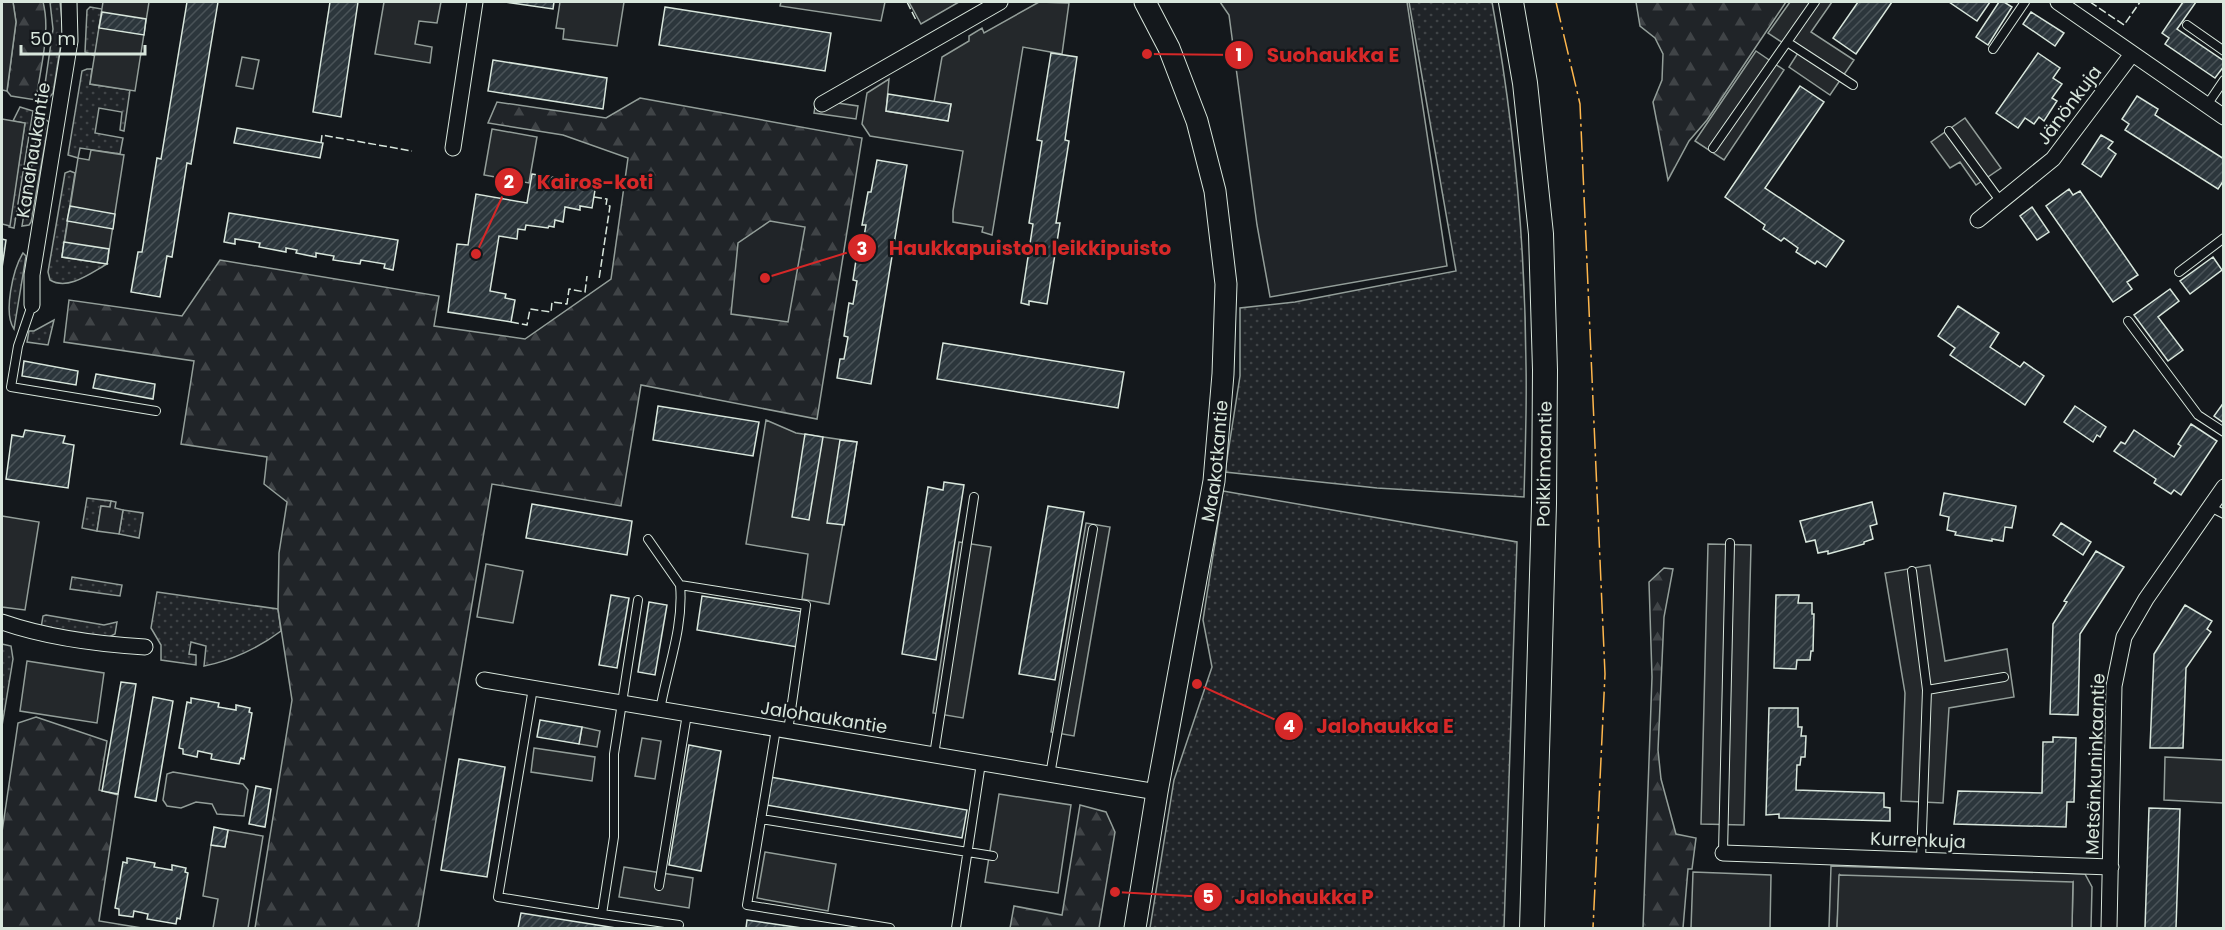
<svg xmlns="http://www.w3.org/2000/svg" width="2225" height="930" font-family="Poppins,sans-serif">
  <defs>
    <pattern id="grass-dots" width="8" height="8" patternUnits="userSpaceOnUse" patternTransform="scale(1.5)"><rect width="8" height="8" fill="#202428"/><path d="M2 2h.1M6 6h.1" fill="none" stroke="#404447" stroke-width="1.8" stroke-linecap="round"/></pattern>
    <pattern id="forest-firs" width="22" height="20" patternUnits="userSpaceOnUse" patternTransform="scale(1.5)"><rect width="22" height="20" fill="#202428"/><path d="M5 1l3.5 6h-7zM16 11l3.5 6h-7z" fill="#404447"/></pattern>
    <pattern id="building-hatch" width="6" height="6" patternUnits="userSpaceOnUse" patternTransform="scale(1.5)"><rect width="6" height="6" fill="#2c363c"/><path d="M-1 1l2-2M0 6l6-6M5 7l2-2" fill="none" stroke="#4a5358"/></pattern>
  </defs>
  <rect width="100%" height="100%" fill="#14181c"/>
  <!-- grass -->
  <path fill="url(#grass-dots)" stroke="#939e99" stroke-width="1.5" d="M50,2h10l3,28 -10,63 -4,5h-6l10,-69z
    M1409,2h83c22,119 33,242 34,363 1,44 -1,88 -2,132l-147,-9 -152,-16 15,-96v-68l55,-6 161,-31z
    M90,7l12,2 -7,47 -10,-4 2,-42z
    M87,69h5l-2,15 40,6 -6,41 -4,-1 2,-18 -23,-4 -4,25 28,5 -3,16 -40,-6 -2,10 -10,-3 14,-84z
    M20,107l13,4 -19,117 -5,-1 16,-104 -12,-2z
    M40,115l9,7 -18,100 -2,3 -7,1z
    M70,171l5,2 -13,83 45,8c-16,9 -39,27 -57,16l-2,-8 17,-99z
    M23,253l3,3 -12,73c-11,-16 -1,-60 9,-76z
    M54,320l-6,25 -21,-3 2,-11h5z
    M1223,491l294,51 -13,386h-354l24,-148 38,-113 -9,-47z
    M87,498l24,3 -1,6 -9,-1 -4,25 -15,-3z
    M123,510l20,3 -4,25 -20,-4z
    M72,577l50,8 -2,11 -50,-7z
    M157,592l121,17 3,22c-21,16 -50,30 -77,35l2,-20 -15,-4 -2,12 7,1v10l-35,-5v-15l-10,-17z
    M46,615l58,10 13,-3 -2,12 -8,4 -66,-10 2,-12z
    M2,644l9,2 2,13 -11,67z"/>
  <!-- forest -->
  <path fill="url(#forest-firs)" stroke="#939e99" stroke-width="1.5" d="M13,2h30c8,30 -3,67 -7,98l-25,-4 -4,-5 9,-69z
    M1636,2h150l-79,118 -18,21 -21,39 -15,-78 9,-22 1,-26 -8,-16 -15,-12z
    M640,98l222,40 -45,281 -176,-34 -20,121 -129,-22 -74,444h-163l37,-228 -14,-91 1,-56 8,-51 -23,-18 3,-27 -86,-13 13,-83 -130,-19 5,-42 113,16 38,-56 219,36 -5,30 91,13 86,-60 17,-121 -65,-23 -75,-12 9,-21 109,16z
    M1664,568l9,1 -9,48 -6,133 3,29 15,55 20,4 -4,31h-4l-5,59h-40l9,-251 -3,-95z
    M36,717l71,24 -8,49 19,5 -19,126 43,7h-140v-96l16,-109z
    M1080,805l26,7 9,20 -16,96h-89l4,-22 48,9z"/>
  <!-- green -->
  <path fill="#202428" stroke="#939e99" stroke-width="1.5" d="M1220,2h187l40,264 -177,31 -13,-72 -28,-210z
    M242,57l17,3 -6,29 -17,-3z
    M770,221l35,6 -17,95 -57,-8 7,-71z
    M111,501l5,1 -1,6 8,2 -4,24 -22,-3 4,-25 9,1z
    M173,772l70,12 5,6 -4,26 -27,-2 -5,-10 -16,-2 -15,6 -14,-2 -4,-6 4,-26z
    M1831,866l254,8 7,13 -1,41h-19l1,-46 -50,46 1,-47 -41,-1 -101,48 -42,-53 -3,53h-8z"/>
  <!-- parking -->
  <path fill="#24282b" stroke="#939e99" stroke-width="1.5" d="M2,2h11l3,20 -9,69 -5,-1z
    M103,2h46l-14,89 -45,-7z
    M384,2h57l-4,21 -18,-2 -4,23 17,3 -2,16 -55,-9z
    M560,2h64l-7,44 -54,-7 1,-10 -8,-1z
    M781,2h104l-4,19 -101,-15z
    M909,2h50l-38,22z
    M1039,2l30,1 -7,51 -39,-7 -31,188 -10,-3 1,-5 -30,-5v-11l10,-60 -93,-15 -8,-12 5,-31 22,-14 -3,32 62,10 3,-17 -17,-2 8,-45 27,-16v-5l13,-8 2,5z
    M1790,2h42l-21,30 43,28 -24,35 -41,-28 9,-14 -30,-20z
    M1756,51l28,19 -60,90 -29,-19z
    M816,100l42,6 -2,13 -42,-6z
    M1965,118l36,50 -25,17 -16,-23 -10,6 -19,-26z
    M2,119l23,4 -15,103 -8,-2z
    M492,129l45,8 -8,46 -45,-8z
    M91,150l33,5 -17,109 -45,-7 16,-99 11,2z
    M766,420l30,13 61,9 -28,162 -27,-5 6,-45 -62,-10z
    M2,516l37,6 -14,88 -23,-3z
    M1086,523l24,4 -36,209 -23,-4z
    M959,542l32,5 -28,171 -30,-5z
    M1708,544l43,1 -7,280 -43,-1z
    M486,564l37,7 -10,52 -36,-6z
    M1930,565l15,96 62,-12 7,48 -65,11 -6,95 -42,-2 4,-108 -20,-120z
    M27,661l77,12 -7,50 -77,-12z
    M582,727l18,4 -3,16 -18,-3z
    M642,738l19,3 -6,38 -20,-3z
    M534,748l61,9 -3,24 -61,-9z
    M2165,757l58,3v43l-59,-3z
    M999,794l72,11 -13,88 -73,-11z
    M228,830l35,6 -15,92h-35l5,-29 -15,-3 8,-51 14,2z
    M765,852l71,12 -8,47 -71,-13z
    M624,867l69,11 -4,30 -70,-11z
    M1693,872l78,3 -1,53h-79z
    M1839,875l234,7 -1,46h-235z"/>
  <!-- building -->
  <path fill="url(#building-hatch)" stroke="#d8e6dc" stroke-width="1.5" d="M187,2h31l-27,162 -4,-1 -15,94 -5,-1 -7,41 -29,-5 7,-40h4l15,-94 4,1z
    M330,2h28l-17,115 -28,-5z
    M505,2h49l-1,7z
    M1858,2h34l-36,52 -23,-16z
    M1949,2h41l-13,19z
    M1999,2h5l8,5 -24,38 -12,-8z
    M2183,2h13l-19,27 47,32v5l-9,12 -50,-34 4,-6 -7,-5z
    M665,7l166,26 -6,38 -166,-26z
    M102,12l44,7 -2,16 -45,-7z
    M2031,12l33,21 -9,13 -32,-22z
    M1051,53l26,4 -12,83 4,1 -13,82h4l-13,81 -18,-3v4l-8,-2 12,-79 -4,-1 13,-82 -5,-1z
    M2038,53l22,15 -7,10 9,6 -10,14 5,3 -13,20 -5,-4 -5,7 -9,-6 -7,10 -22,-15z
    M493,60l114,18 -4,31 -115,-18z
    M1800,86l24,16 -59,86 79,53 -18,26 -9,-6 -2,3 -19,-12 2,-4 -14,-10 -3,3 -18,-12 2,-4 -40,-28z
    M888,94l63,10 -3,17 -62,-10z
    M2137,96l21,13 -3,6 69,44v21l-6,9 -93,-59 4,-6 -7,-5z
    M237,128l86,15 -3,15 -86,-15z
    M2101,135l12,7 -5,6 8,6 -15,23 -19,-13z
    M877,160l30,5 -36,219 -34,-6 3,-19h4l4,-22 -4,-1 5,-33 4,1 4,-23 -4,-1 5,-33 4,1 4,-23h-4l6,-33h3z
    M532,174l64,10 -4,24 -12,-2v4l-15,-3 -2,15 -8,-2 -1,7 -5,-1 -1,2 -22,-3 -1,5 -7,-1 -1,10 -18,-3 -9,55 16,3 -1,4 10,2 -4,22 -63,-10 9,-68 11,1 8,-51 51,9z
    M2069,189l4,6 7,-4 58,84 -11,7 5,7 -19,13 -67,-96z
    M70,206l45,8 -2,15 -46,-8z
    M2032,207l17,25 -12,8 -17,-24z
    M229,213l169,27 -5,30 -9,-2 1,-4 -24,-4 -1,4 -27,-4 1,-4 -18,-3v4l-20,-4 1,-3 -11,-2v4l-27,-5 1,-4 -25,-4v5l-11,-2z
    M2,239l4,1 -4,28z
    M64,242l45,7 -2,15 -45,-7z
    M2213,257l9,13 -32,24 -10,-13z
    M2170,289l9,12 -21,16 25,33 -15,11 -34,-46z
    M1958,306l41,27 -9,14 30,20 4,-5 20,14 -19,29 -75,-50 5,-7 -17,-12z
    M943,343l181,29 -6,36 -181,-29z
    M24,361l54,10 -2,14 -54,-9z
    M96,374l59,10 -2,15 -60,-11z
    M2224,402v21l-10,-7z
    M658,406l101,16 -6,34 -100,-16z
    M2075,406l31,21 -6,10 -3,-2 -4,7 -29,-20z
    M2191,424l26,17 -36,54 -7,-5 -3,4 -17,-11 2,-4 -42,-28 7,-9 4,2 9,-14 40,27 7,-11 -3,-2z
    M25,430l40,6 -2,7 11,2 -6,43 -62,-9 6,-44 11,2z
    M805,434l18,3 -14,83 -17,-3z
    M840,440l17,2 -13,83 -17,-2z
    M944,482l20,3 -28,175 -34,-6 26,-167 15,3z
    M1944,493l72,13 -4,22 -7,-1 -2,14 -11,-2v2l-37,-6 1,-3 -9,-2 2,-13 -9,-2z
    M1872,502l5,22 -7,2 3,13 -9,3v2l-36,10v-3l-10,2 -3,-13 -9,2 -6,-21z
    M532,504l100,17 -5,34 -101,-17z
    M1048,506l36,6 -29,168 -36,-6z
    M2061,523l30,19 -8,13 -30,-20z
    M2096,551l28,16 -44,67 -2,81 -28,-1 3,-90 14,-22 -3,-1z
    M611,595l18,3 -12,70 -18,-3z
    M1776,595h23l-1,8h14v11h2l-1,37h-2l-1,9h-13l-1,9 -22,-1z
    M702,596l101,16 -6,35 -100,-17z
    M649,602l18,3 -12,70 -17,-3z
    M2185,605l27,16 -5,8 4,3 -25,36 -3,80h-33l4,-94z
    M121,682l15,2 -18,110 -16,-3z
    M153,697l20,4 -17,100 -21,-4z
    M191,698l28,5 -1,4 18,3v-5l14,3 -1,4 3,1 -8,46 -3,-1 -2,6 -28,-5 1,-5 -14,-3 -1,6 -14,-3v-5l-4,-1 8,-46 4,1z
    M1769,708h29v19h4l-1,9h5l-1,21h-4l-1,8h-3l-1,25 88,3v14l6,1v13l-111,-3v-4l-13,1z
    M540,720l42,7 -3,17 -42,-7z
    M2053,737l23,1 -2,64h-7l-1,25 -112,-3 4,-33 84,2 1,-51h10z
    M689,745l32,6 -20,120 -32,-6z
    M459,759l46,8 -18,110 -46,-7z
    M770,777l197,33 -5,28 -196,-33z
    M256,786l15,3 -6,38 -16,-3z
    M2149,808l31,1 -4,119h-31z
    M214,827l14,3 -3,17 -14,-2z
    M127,858l28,5 -1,4 18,3v-5l14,3 -1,4 3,1 -8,46 -3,-1 -1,6 -29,-5 1,-5 -14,-3 -1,6 -14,-2v-6l-4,-1 8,-46 4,1z
    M521,913l95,15h-98z
    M747,920l55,8h-56z"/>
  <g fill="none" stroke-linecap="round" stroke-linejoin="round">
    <defs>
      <path id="lane" d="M2187,25l37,26
        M1787,42l66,43
        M1993,49l32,-47
        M2207,105l17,-25
        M1949,131l52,71
        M1713,148l102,-146
        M2179,272l45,-34
        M32,305l-14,41 -7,41 145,24
        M2128,321l70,94 26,17
        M2210,507l14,7
        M648,539l32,46 126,20 -18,126
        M1912,571l15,119 -6,170
        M533,688l-35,209 104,17 12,-77v-83l24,-154
        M1927,690l77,-13
        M660,710c7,-41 24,-83 20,-125
        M776,729l-29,176 143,23
        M934,755l40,-258
        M1050,775l43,-246
        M761,819l232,37
        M1723,853l7,-310
        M659,886l28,-172
        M602,914l77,11
        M956,928l25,-165"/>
      <path id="street" d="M2058,2l166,115
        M822,104l178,-102
        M453,148l22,-146
        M1978,220l75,-61 79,-105
        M32,305v-30l38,-234 -1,-39
        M2,622c46,16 94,22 143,25
        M484,680l673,112
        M1723,853l388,14
        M2109,928l5,-242 10,-49 22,-38 78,-112"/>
      <g id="secondary">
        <path id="s1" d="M1135,928l22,-136 57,-311 9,-107 3,-90 -11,-93 -18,-70 -28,-73 -24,-46"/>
      </g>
      <path id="primary" d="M1511,2l14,81 16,151 4,136 -1,134 -12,424"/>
    </defs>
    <!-- lane casing -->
    <use href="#lane" stroke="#d8e6dc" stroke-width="10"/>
    <!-- street casing -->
    <use href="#street" stroke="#d8e6dc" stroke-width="17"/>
    <!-- secondary casing -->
    <use href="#secondary" stroke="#d8e6dc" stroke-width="23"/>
    <!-- primary casing -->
    <use href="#primary" stroke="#d8e6dc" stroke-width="26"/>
    <!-- lane -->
    <use href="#lane" stroke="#14181c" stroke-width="8"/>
    <!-- street -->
    <use href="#street" stroke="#14181c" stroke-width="15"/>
    <!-- secondary -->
    <use href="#secondary" stroke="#14181c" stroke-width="21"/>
    <!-- primary -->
    <use href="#primary" stroke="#14181c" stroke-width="24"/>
    <!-- fence -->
    <path stroke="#d8e6dc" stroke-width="1.5" stroke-dasharray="8 3" stroke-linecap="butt" d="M907,2l9,18
      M2090,2l34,23 16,-23
      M321,143l1,-8 90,16
      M594,197l13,2 -1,6 4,1 -11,73
      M511,322l16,3 3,-16 21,3 1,-10 15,2 2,-15 16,3 2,-16"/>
    <!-- power -->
    <path stroke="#ffb74d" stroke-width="1.5" stroke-dasharray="21 4.5 3 4.5" stroke-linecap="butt" d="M1556,2l24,102 25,570 -12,254"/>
  </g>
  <g text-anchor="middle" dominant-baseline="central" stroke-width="4.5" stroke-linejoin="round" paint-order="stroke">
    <!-- street labels -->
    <g font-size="18" fill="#d8e6dc" stroke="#14181c">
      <text transform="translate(2069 105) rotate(-53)">Jänönkuja</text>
      <text transform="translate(33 150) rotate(-81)">Kanahaukantie</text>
      <text stroke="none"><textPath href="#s1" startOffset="474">Maakotkantie</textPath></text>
      <text transform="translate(1544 464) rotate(-89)">Poikkimaantie</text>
      <text transform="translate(824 717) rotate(9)">Jalohaukantie</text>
      <text transform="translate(2095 764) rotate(-88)">Metsänkuninkaantie</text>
      <text transform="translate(1918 840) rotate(2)">Kurrenkuja</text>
    </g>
  </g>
  <!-- callouts -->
  <path fill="none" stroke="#d62828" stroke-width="2" d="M1147 54L1239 55M476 254L509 182M765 278L862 248M1197 684L1289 726M1115 892L1208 897"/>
  <g fill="#d62828" stroke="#14181c" stroke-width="2">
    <circle cx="1147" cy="54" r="6"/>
    <circle cx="476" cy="254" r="6"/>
    <circle cx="765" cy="278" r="6"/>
    <circle cx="1197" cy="684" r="6"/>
    <circle cx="1115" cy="892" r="6"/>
    <circle cx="1239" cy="55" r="15"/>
    <circle cx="509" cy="182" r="15"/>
    <circle cx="862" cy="248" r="15"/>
    <circle cx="1289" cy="726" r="15"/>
    <circle cx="1208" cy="897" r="15"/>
  </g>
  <g font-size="18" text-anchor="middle" font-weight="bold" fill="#fff">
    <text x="1239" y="61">1</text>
    <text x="509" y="188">2</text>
    <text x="862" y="255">3</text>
    <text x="1289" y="732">4</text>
    <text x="1208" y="903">5</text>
  </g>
  <g font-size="20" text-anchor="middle" font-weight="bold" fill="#d62828" stroke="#14181c" stroke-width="4.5" stroke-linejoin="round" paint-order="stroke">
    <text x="1333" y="62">Suohaukka E</text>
    <text x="595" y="189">Kairos-koti</text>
    <text x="1030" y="255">Haukkapuiston leikkipuisto</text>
    <text x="1385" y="733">Jalohaukka E</text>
    <text x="1304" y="904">Jalohaukka P</text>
  </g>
  <!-- border -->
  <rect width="2225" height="930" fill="none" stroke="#d8e6dc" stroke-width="6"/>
  <!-- scale -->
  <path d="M21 45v9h124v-9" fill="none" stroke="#d8e6dc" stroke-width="3"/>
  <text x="30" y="45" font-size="18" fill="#d8e6dc" stroke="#14181c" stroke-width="4.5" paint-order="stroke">50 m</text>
</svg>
